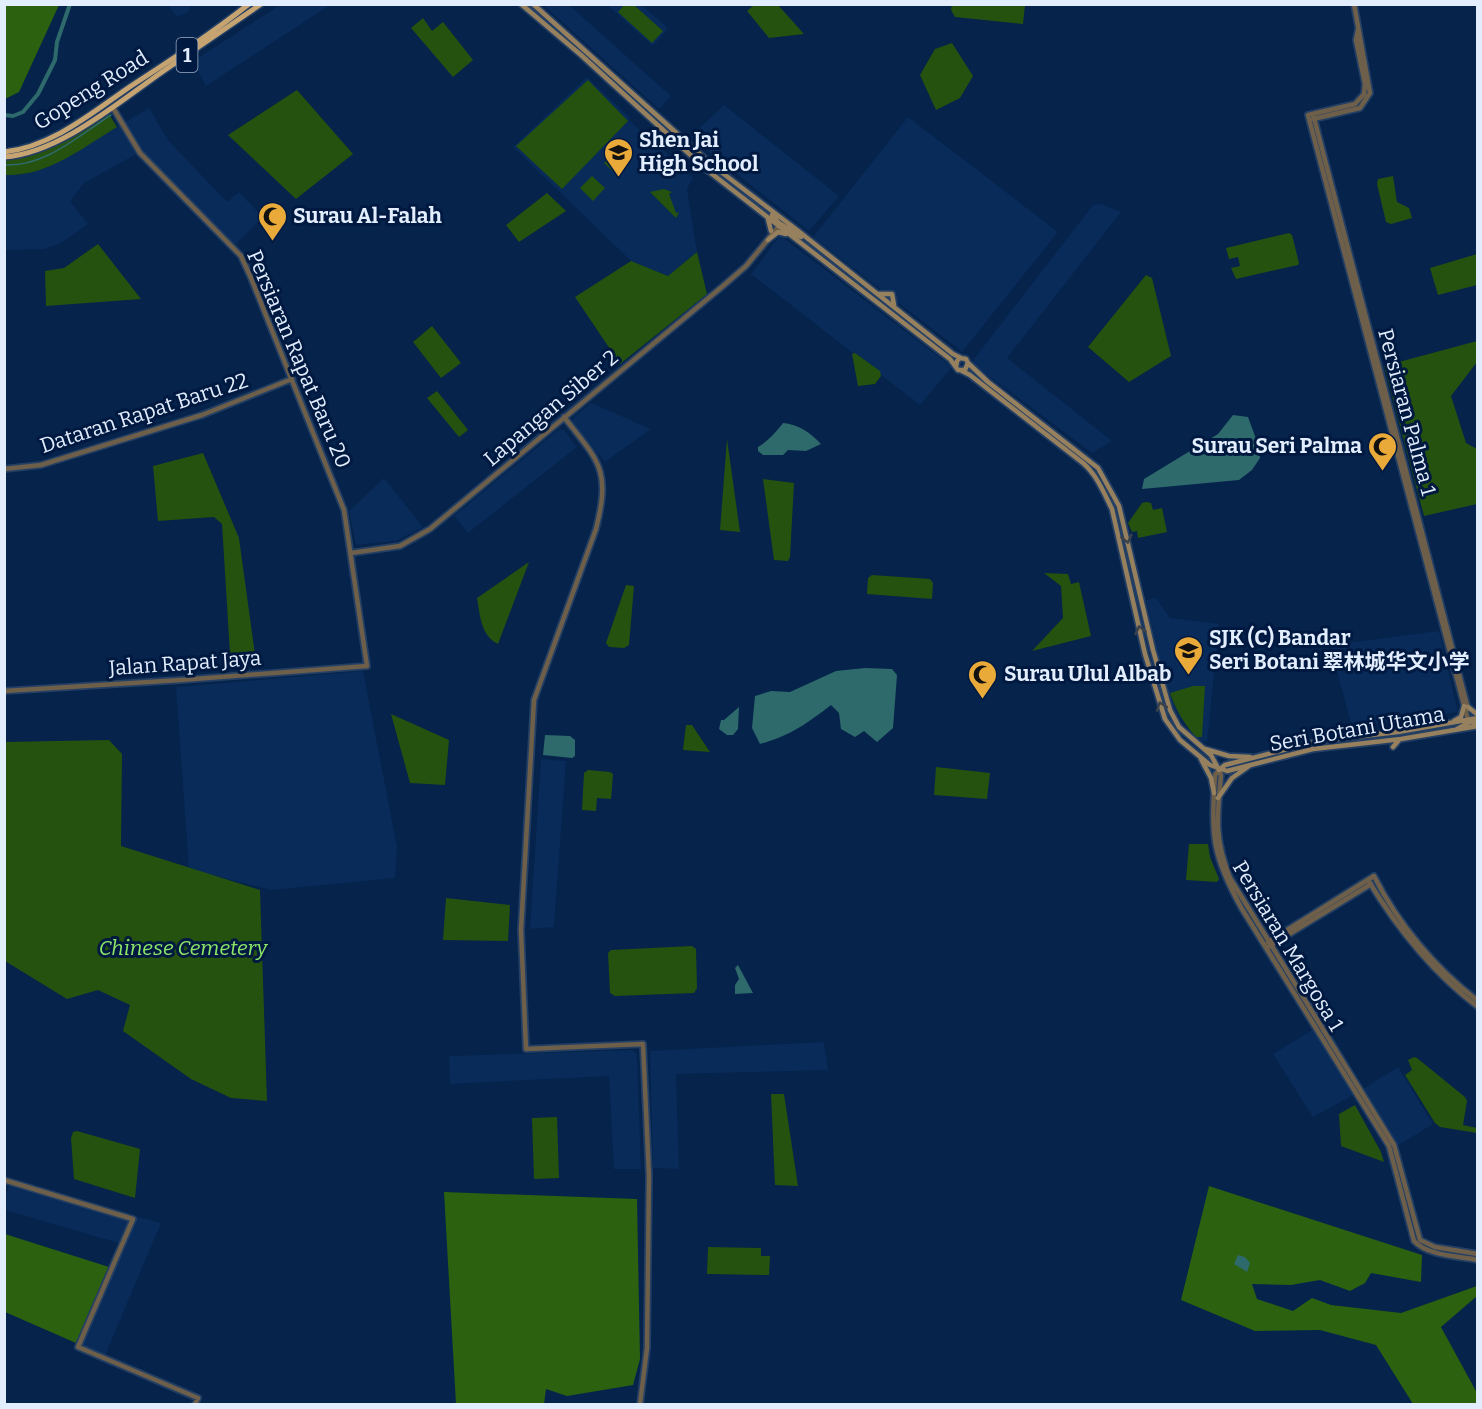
<svg xmlns="http://www.w3.org/2000/svg" width="1482" height="1409" font-family="Bitter,'Noto Sans SC',serif">
  <rect width="100%" height="100%" fill="#05234b"/>
  <!-- built -->
  <path fill="#082b59" d="M168,5h22l-2,7 -11,5z
    M280,5h50l-124,81 -13,-25z
    M543,5h26l102,91 -12,13z
    M607,5h34l25,21 1,4 -14,16z
    M587,77l43,41 -1,2 13,12 2,-1 49,47 -6,11 10,63 -29,24 -37,-15 -118,-114z
    M724,105l115,91 -30,35 -119,-94z
    M149,108l19,32 59,62 12,-10 24,25 -31,31 -92,-96 -56,31 -14,18 18,23 -27,19 -16,6 -40,1 -1,-75h14l29,-7z
    M908,117l150,115 -96,120 -149,-115z
    M1102,204l19,8 -114,146 105,83 -20,12 -118,-88v-6l119,-154z
    M780,235l172,132 -32,38 -169,-131z
    M591,403l60,26 -46,33 -32,-39v-5z
    M559,429l5,1 13,17 -109,86 -14,-17z
    M384,478l39,49 -27,14 -40,4 -7,-34z
    M1156,598l14,20 49,6 -12,119 -12,-6 -21,-27 -14,-47 -14,-63z
    M1439,631l19,81 -106,15 -22,-82z
    M363,671l34,176 -2,31 -124,12 -82,-21 -13,-182z
    M541,759l25,2 -12,166 -24,2z
    M1312,1030l41,65 -40,22 -40,-63z
    M824,1042l4,28 -152,4 3,95 -26,-1 -3,-117z
    M633,1050l4,4 4,115h-27l-5,-93 -159,8 -1,-28z
    M1398,1067l35,57 -36,22 -34,-57z
    M11,1182l150,41 -57,135 -26,-11 44,-103 -117,-34 -1,-12z"/>
  <!-- green -->
  <path fill="#25520f" d="M625,4l9,1 29,26 -11,12 -34,-31z
    M754,5h24l26,29 -35,4 -22,-27z
    M952,5h73l-2,19 -68,-7 -4,-7z
    M423,18l9,13 11,-9 30,38 -20,17 -42,-49z
    M952,43l21,33 -13,22 -24,12 -16,-35 15,-26z
    M588,80l40,41 -66,68 -46,-43z
    M297,90l56,64 -57,45 -68,-64z
    M109,114l8,13c-35,21 -70,50 -112,48l-1,-14 35,-9z
    M614,153l13,12 -10,10 -13,-12z
    M592,176l13,12 -12,13 -13,-13z
    M1393,176l4,26 12,6 3,10 -21,6 -5,-2 -9,-38 1,-5z
    M664,189l8,3 -3,2 7,19 3,-1 -3,6 -26,-26z
    M547,193l19,18 -47,31 -13,-17z
    M1289,233l3,2 7,28 -1,2 -62,14 -5,-11 9,-2 -2,-9 -9,2 -3,-11z
    M98,244l43,55 -95,7 -1,-35 19,-3z
    M697,252l10,42 -87,70 -45,-67 56,-36 37,15z
    M1477,254v31l-39,10 -8,-27z
    M1146,275l6,3 19,78 -42,26 -41,-35z
    M432,326l29,37 -20,15 -28,-36z
    M1477,341v21l-26,34 15,47 11,6v55l-53,12 -40,-150z
    M855,353l25,18 1,5 -6,8 -17,2 -6,-32z
    M437,391l31,39 -9,7 -32,-39z
    M727,439l13,93 -20,-2z
    M203,453l36,85 17,124 -14,1 -1,-9h-11l-8,-130 -8,-7 -56,4 -5,-55z
    M763,479l31,4 -4,74 -2,4 -14,-1z
    M1146,502l5,1 2,7 9,-2 5,24 -29,6 -1,-7 -5,1 -4,-9 14,-20z
    M529,562l-31,82c-17,-8 -18,-29 -21,-46z
    M1044,573l24,1 3,10 8,-2 12,54 -59,15 31,-33 -2,-32z
    M872,575l58,4 3,4 -1,16 -65,-5 1,-16z
    M626,585l8,1 -5,59 -5,3 -15,-1 -3,-4z
    M1193,686h12l-3,51h-6c-12,-13 -20,-27 -26,-44z
    M391,714l58,26 -4,45 -35,-2z
    M686,725h6l18,27 -27,-2z
    M109,740l13,14 -1,92 139,44 7,211 -36,-3 -40,-19 -68,-48 7,-26 -32,-15 -31,9 -62,-38v-219z
    M936,767l54,6 -3,26 -53,-4z
    M588,770l22,2 3,2 -2,25 -14,-1 -1,13 -14,-1 2,-37z
    M1189,844h19l2,13 9,22 -2,3 -31,-2z
    M446,898l64,7 -2,36 -65,-1z
    M692,946l4,3 1,39 -3,5 -79,3 -5,-3 -2,-40 3,-3z
    M1414,1057l3,1 48,39 2,4 -4,24 14,3v5l-37,-6 -5,-4 -30,-48 7,-5 -4,-10z
    M771,1094h13l14,92 -23,-1z
    M1355,1105l26,47 3,10 -43,-16 -2,-32z
    M557,1117l2,61 -25,1 -2,-61z
    M77,1131l63,18 -5,49 -61,-19 -3,-41 2,-6z
    M708,1247l53,1v8h9l-1,19 -62,-1z"/>
  <!-- forest -->
  <path fill="#2c610f" d="M5,4l54,1 -40,87 -14,7z
    M1209,1186l213,69 -1,27 -50,-9 -6,10 -15,8 -30,-11 -29,5 -39,-1 5,15 36,12 19,-13 19,7 70,8 76,-27v10l-36,31 36,66v11h-64l-37,-59 -56,-15 -65,1 -74,-31z
    M444,1192l193,7 3,160 -7,26 -66,11 -21,-7 -2,15h-88z
    M5,1234l104,33 -33,76 -71,-31z"/>
  <!-- water -->
  <path fill="#2e6a6b" d="M1233,415l15,2 11,30 1,11 -8,12 -13,10 -97,9 2,-10 74,-45z
    M783,423c15,1 28,10 38,21l-15,7 -18,-1 -5,5h-20l-5,-4v-4c8,-4 20,-17 25,-24z
    M865,668l27,1 5,6 -4,53 -16,14 -13,-11 -9,6 -14,-8 -2,-16 -8,-8c-25,19 -39,30 -71,39l-8,-16 3,-32 16,-5 19,1 46,-21z
    M739,707l-1,22 -5,6h-6l-8,-6 2,-9h3z
    M545,735l25,1 5,4v16l-3,2 -29,-3z
    M738,965l15,28 -18,1v-9l4,-6 -4,-11z
    M1238,1255l7,2 5,6 -3,9 -13,-8z"/>
  <g fill="none" stroke-linecap="round" stroke-linejoin="round">
    <!-- stream -->
    <path stroke="#2e6a6b" stroke-width="1.5" d="M4,165c41,2 74,-29 107,-50"/>
    <!-- canal -->
    <path stroke="#2e6a6b" stroke-width="4" d="M4,115l9,1 10,-4 15,-18 17,-34 2,-18 13,-38"/>
    <defs>
      <path id="tertiary" d="M1358,30l-2,10 9,44 -1,10 -9,10 -47,11 160,605
        M1313,114l155,595
        M1313,119l47,-11 10,-15 -16,-89
        M564,417c35,45 47,52 32,112l-62,171 -13,230 5,119 117,-5 6,132 -2,172 -7,56
        M4,469l37,-4 161,-50 90,-36
        M351,553l49,-7 30,-17 293,-243 23,-20 33,-40
        M4,691l177,-11 186,-14 -23,-156 -93,-232 -10,-22 -101,-103 -27,-45
        M1219,770l-4,5c-4,62 -3,80 27,134l147,237 25,95c14,15 44,15 64,19
        M1219,770l2,5c-4,42 -7,63 9,103l164,267 26,95 15,7 43,7
        M1368,880c29,48 65,93 110,127
        M1268,942l106,-66c24,48 61,92 104,125
        M1268,947l103,-63
        M4,1180l129,39 -55,128 120,51 -3,6"/>
      <path id="secondary" d="M521,4l60,51 126,115 243,189 8,11h7l3,-7 -2,-4 -6,-1 -3,3 -1,6
        M533,4l179,161 85,65 156,124 8,4
        M772,215l7,8 22,14
        M768,219l3,12
        M768,240l10,-8 8,2
        M879,294h13l2,11
        M968,363l20,19 110,86 21,38 34,144 17,60 9,17 32,28 8,15
        M962,371l8,4 113,88c14,12 21,30 29,46l33,145 20,65 15,21 30,25 17,6 86,-22 88,-10 77,-13
        M1468,707l10,8
        M1454,721l7,-4 3,-11
        M1457,729l13,-7 8,1
        M1393,747l6,-7
        M1205,749l24,7 21,1
        M1201,759l10,19 3,15
        M1220,769l5,-4 94,-24 79,-9 80,-14
        M1218,798l14,-20 17,-12"/>
      <path id="trunk" d="M4,152c48,-5 89,-40 127,-66 40,-26 80,-52 118,-82
        M4,157c54,-3 115,-55 158,-85 33,-23 66,-45 99,-68"/>
    </defs>
    <!-- tertiary casing -->
    <use href="#tertiary" stroke="#243f64" stroke-width="8"/>
    <!-- secondary casing -->
    <use href="#secondary" stroke="#243f64" stroke-width="8"/>
    <!-- trunk casing -->
    <use href="#trunk" stroke="#243f64" stroke-width="8"/>
    <!-- tertiary -->
    <use href="#tertiary" stroke="#6d5f4a" stroke-width="4.5"/>
    <!-- secondary -->
    <use href="#secondary" stroke="#97805d" stroke-width="4.5"/>
    <!-- trunk -->
    <use href="#trunk" stroke="#c6a472" stroke-width="5"/>
  </g>
  <!-- one-way arrows -->
  <defs><path id="oneway-chevron" d="M-2-3.5L2.5 0L-2 3.5" fill="none" stroke-width="1.6" stroke-linecap="round" stroke-linejoin="round" transform="scale(1.5)"/></defs>
  <g stroke="#3c424c">
    <use href="#oneway-chevron" transform="translate(1127 539) rotate(77)"/>
    <use href="#oneway-chevron" transform="translate(1140 630) rotate(-103)"/>
    <use href="#oneway-chevron" transform="translate(1161 706) rotate(-109)"/>
  </g>
  <!-- icons -->
  <defs>
    <symbol id="school-pin" viewBox="-11 -11 22 30"><path d="M0 17L-7.5 6A9.5 9.5 0 1 1 7.5 6Z" fill="#eaaa39" stroke="#001940"/><path d="M0-5L7-2L0 1L-7-2ZM-4 1L0 2.5L4 1V4Q0 6-4 4Z" fill="#111"/></symbol>
    <symbol id="mosque-pin" viewBox="-11 -11 22 30"><path d="M0 17L-7.5 6A9.5 9.5 0 1 1 7.5 6Z" fill="#eaaa39" stroke="#001940"/><path d="M3.5-4.9A6 6 0 1 0 3.5 4.9A5 5 0 1 1 3.5-4.9Z" fill="#111"/></symbol>
  </defs>
  <g fill-rule="evenodd">
    <use href="#school-pin" x="602" y="136" width="33" height="45"/>
    <use href="#mosque-pin" x="256" y="200" width="33" height="45"/>
    <use href="#mosque-pin" x="1366" y="430" width="33" height="45"/>
    <use href="#school-pin" x="1172" y="634" width="33" height="45"/>
    <use href="#mosque-pin" x="966" y="658" width="33" height="45"/>
  </g>
  <g text-anchor="middle" dominant-baseline="central" stroke-width="6" stroke-linejoin="round" paint-order="stroke">
    <!-- shield labels -->
    <rect fill="#001940" stroke="#9eadc4" stroke-width="1.5" x="176.5" y="38" width="21" height="34" rx="4.5"/>
    <g font-size="20" font-weight="bold" fill="#e2edfd">
      <text x="187" y="55">1</text>
    </g>
    <!-- street labels -->
    <g font-size="21" fill="#e2edfd" stroke="#001940">
      <text transform="translate(91 90) rotate(-32)">Gopeng Road</text>
      <text transform="translate(299 359) rotate(67)">Persiaran Rapat Baru 20</text>
      <text transform="translate(551 408) rotate(-40)">Lapangan Siber 2</text>
      <text transform="translate(1407 412) rotate(75)">Persiaran Palma 1</text>
      <text transform="translate(144 413) rotate(-18)">Dataran Rapat Baru 22</text>
      <text transform="translate(185 663) rotate(-4)">Jalan Rapat Jaya</text>
      <text transform="translate(1357 729) rotate(-10)">Seri Botani Utama</text>
      <text transform="translate(1288 946) rotate(59)">Persiaran Margosa 1</text>
    </g>
    <!-- poi labels -->
    <g font-size="21" font-weight="bold" fill="#e2edfd" stroke="#001940" text-anchor="start">
      <text x="639" y="140">Shen Jai<tspan x="639" dy="24">High School</tspan></text>
      <text x="293" y="216">Surau Al-Falah</text>
      <text x="1362" y="446" text-anchor="end">Surau Seri Palma</text>
      <text x="1209" y="638">SJK (C) Bandar<tspan x="1209" dy="24">Seri Botani 翠林城华文小学</tspan></text>
      <text x="1004" y="674">Surau Ulul Albab</text>
    </g>
    <!-- park labels -->
    <g font-size="21" font-style="italic" fill="#8ee868" stroke="#001940">
      <text x="183" y="948">Chinese Cemetery</text>
    </g>
  </g>
  <!-- border -->
  <rect width="1482" height="1409" fill="none" stroke="#e2edfd" stroke-width="12"/>
</svg>
